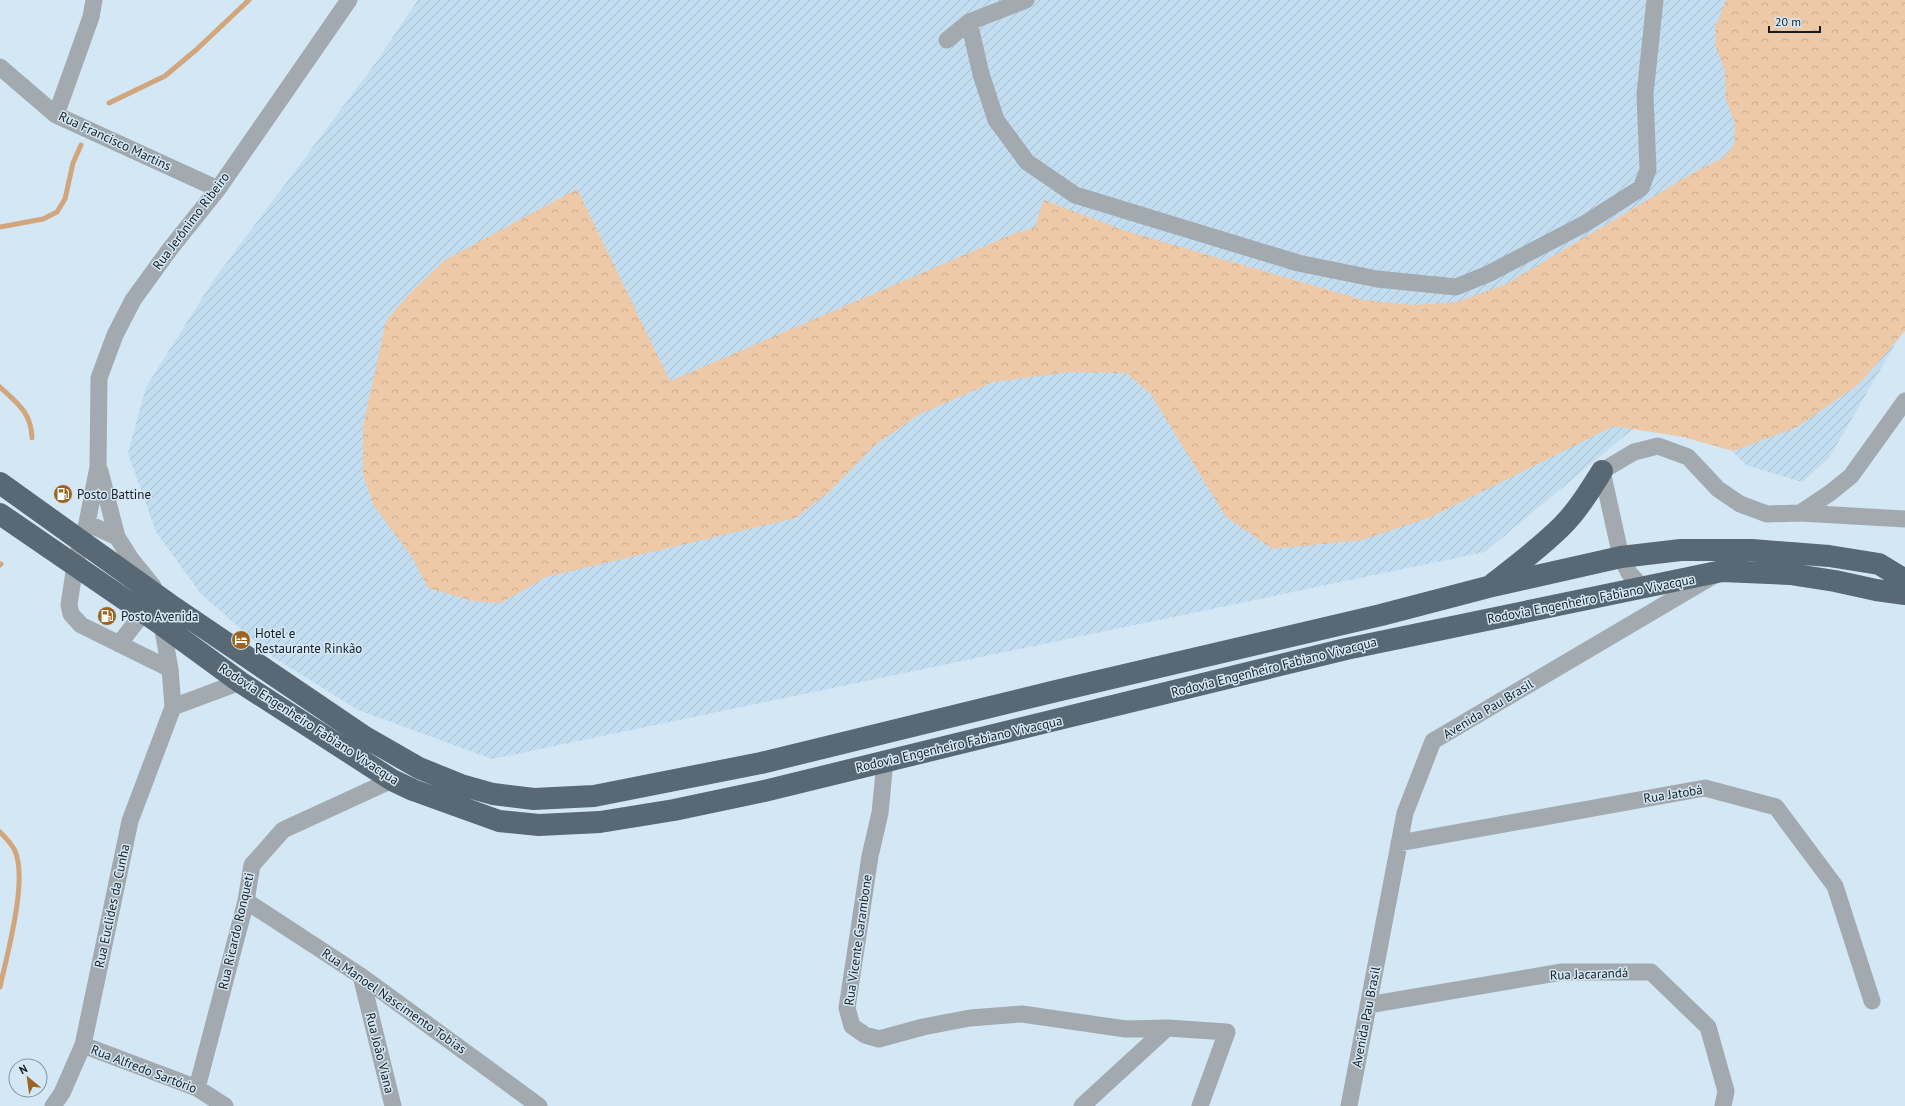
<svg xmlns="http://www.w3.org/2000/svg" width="1905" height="1106" font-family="'PT Sans',sans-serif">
  <defs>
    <pattern id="industrial-furrows" width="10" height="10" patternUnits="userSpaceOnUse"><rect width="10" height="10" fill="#c3ddf0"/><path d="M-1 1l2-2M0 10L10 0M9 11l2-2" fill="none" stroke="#a7bdce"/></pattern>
    <pattern id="forest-crowns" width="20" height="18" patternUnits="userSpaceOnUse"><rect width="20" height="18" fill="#eec9a7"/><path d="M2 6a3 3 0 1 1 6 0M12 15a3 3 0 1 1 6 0" fill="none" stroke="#cbac8f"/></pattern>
  </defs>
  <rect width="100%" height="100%" fill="#d4e7f5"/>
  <!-- industrial -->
  <path fill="url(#industrial-furrows)" d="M418,0h1487v327l-76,131 -27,24 -56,-17 -41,-40 -71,3 -149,124 -993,207 -134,-49 -85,-53 -72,-63 -45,-62 -28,-79 18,-66 67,-106 161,-216z"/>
  <!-- forest -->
  <path fill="url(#forest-crowns)" d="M1726,0h179v331l-46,53 -62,43 -64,24 -50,-14 -69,-11 -183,91 -69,23 -89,9 -47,-32 -76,-124 -24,-20 -57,-1 -76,10 -75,33 -44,31 -43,44 -35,28 -250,59 -45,26 -28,-2 -45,-13 -16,-31 -38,-51 -11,-31v-49l23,-105 24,-28 35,-33 132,-71 93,192 343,-147 21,-6 10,-28 82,31 237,69 49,5 45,-3 49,-18 192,-114 25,-12 11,-13 1,-22 -9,-24 -1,-28 -9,-24 -1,-19z"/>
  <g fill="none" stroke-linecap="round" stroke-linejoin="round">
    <!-- stream -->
    <path stroke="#d2a67c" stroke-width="5" d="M109,103l56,-27 31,-26 53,-50
      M0,227l43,-8 14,-7 8,-13 8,-36 8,-18
      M0,387c18,17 31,25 32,51
      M0,565l1,-1
      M0,832c6,6 12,12 15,19 13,29 -8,104 -15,136"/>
    <!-- minor -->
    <path stroke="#a2aab0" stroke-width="17" d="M969,22l12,52 15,46 31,42 48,33 223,68 79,16 79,8 32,-13 98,-51 55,-35 7,-18 -3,-76 10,-94
      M947,40l22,-18 57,-22
      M0,67l56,48 162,74
      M56,115l35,-98 3,-17
      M100,471l17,66 14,22 22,27
      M1800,513l30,-20 21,-17 54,-75
      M87,523l30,14
      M1642,587l-13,-14 -8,-16 -19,-86 32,-19 24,-6 30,11 30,32 22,15 27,10 33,-1 105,6
      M119,644l25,-32
      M170,669l-89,-44 -10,-11 -2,-9 6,-40 12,-42 11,-56 1,-89 16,-43 18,-35 37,-51 48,-60 131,-189
      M173,707l67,-25
      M885,761l-5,52 -10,43 -23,152 5,18 13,9 14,4 44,-12 47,-9 52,-4 104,15 41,-1 60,4 -27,74
      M1399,843l306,-55 71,19 59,79 37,115
      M246,901l115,75 178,130
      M361,976l32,130
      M1368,1005l194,-33h89l57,55 18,64 -3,15
      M83,1045l114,43 28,18
      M197,1088l49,-187 6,-36 31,-35 109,-50
      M53,1106l9,-13 21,-48 47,-224 43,-114 -3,-38 -8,-44
      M1082,1106l85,-78
      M1349,1106l56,-293 28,-72 280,-165"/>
    <!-- highway -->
    <path stroke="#586874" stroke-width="22" d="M0,483l169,121 196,133 54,31 42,17 32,9 41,5 60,-3 167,-33 291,-71 329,-77 107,-28 133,-30 60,-7h71l77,6 50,8 26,16
      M0,514l162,111 78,57 152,98 21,10 86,31 40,4 61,-3 74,-12 90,-19 582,-142 376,-78 68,3 45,7 41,9 29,4
      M1494,583c23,-18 47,-36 68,-57 16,-16 28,-36 40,-55"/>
  </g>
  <!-- icons -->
  <defs>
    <symbol id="fuel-disc" viewBox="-11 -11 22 22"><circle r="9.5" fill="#9c6321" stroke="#d4e7f5"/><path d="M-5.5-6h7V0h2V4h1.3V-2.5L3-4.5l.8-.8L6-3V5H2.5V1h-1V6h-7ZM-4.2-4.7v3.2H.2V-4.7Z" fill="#fff"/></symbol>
    <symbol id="hotel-disc" viewBox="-11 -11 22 22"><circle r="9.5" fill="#9c6321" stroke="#d4e7f5"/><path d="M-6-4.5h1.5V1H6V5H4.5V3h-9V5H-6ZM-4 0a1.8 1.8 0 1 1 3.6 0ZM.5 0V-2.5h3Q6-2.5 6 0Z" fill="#fff"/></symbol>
  </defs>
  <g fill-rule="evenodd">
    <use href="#fuel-disc" x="52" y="483" width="22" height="22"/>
    <use href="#fuel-disc" x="96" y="605" width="22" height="22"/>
    <use href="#hotel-disc" x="230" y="629" width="22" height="22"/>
  </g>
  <g text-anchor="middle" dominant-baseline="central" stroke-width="3" stroke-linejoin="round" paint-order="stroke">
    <!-- street labels -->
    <g font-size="13" fill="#151c21" stroke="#d4e7f5">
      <text transform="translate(115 141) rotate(25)">Rua Francisco Martins</text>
      <text transform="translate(191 221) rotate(-53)">Rua Jerônimo Ribeiro</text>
      <text transform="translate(1591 599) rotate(-11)">Rodovia Engenheiro Fabiano Vivacqua</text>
      <text transform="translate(1274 667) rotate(-14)">Rodovia Engenheiro Fabiano Vivacqua</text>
      <text transform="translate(1488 709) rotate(-31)">Avenida Pau Brasil</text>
      <text transform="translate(309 724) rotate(33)">Rodovia Engenheiro Fabiano Vivacqua</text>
      <text transform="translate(959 744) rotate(-13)">Rodovia Engenheiro Fabiano Vivacqua</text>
      <text transform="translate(1673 794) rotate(-9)">Rua Jatobá</text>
      <text transform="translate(112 906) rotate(-78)">Rua Euclides da Cunha</text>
      <text transform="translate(236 931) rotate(-77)">Rua Ricardo Ronqueti</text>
      <text transform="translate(858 940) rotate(-82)">Rua Vicente Garambone</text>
      <text transform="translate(1589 974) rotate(-2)">Rua Jacarandá</text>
      <text transform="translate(394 1001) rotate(35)">Rua Manoel Nascimento Tobias</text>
      <text transform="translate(1366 1017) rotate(-79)">Avenida Pau Brasil</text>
      <text transform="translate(380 1053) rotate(76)">Rua João Viana</text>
      <text transform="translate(144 1069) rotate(21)">Rua Alfredo Sartório</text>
    </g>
    <!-- poi labels -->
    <g font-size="13" fill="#151c21" stroke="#d4e7f5" text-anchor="start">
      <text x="77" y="494">Posto Battine</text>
      <text x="121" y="616">Posto Avenida</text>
      <text x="255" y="633">Hotel e<tspan x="255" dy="15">Restaurante Rinkão</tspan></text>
    </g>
  </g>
  <!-- north arrow -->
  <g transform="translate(28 1078) rotate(331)"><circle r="19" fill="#d4e7f5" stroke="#8896a0"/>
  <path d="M0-3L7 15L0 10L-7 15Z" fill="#9c6321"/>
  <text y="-6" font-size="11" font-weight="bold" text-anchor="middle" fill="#151c21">N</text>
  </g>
  <!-- scale -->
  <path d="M1769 26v6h51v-6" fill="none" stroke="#151c21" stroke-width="2"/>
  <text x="1775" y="26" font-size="12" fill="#151c21" stroke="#d4e7f5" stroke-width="3" paint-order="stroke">20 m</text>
</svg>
